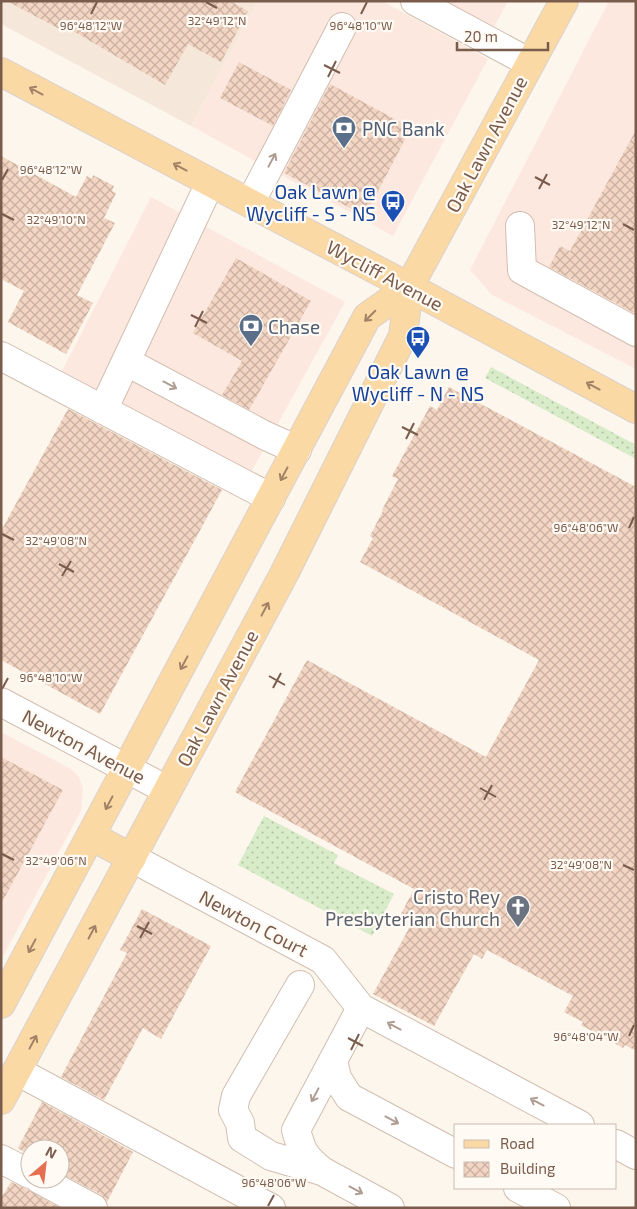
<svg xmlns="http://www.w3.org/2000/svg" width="637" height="1209" font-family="'Exo 2',sans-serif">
  <defs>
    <pattern id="grass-dots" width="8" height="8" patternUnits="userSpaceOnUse" patternTransform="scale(1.25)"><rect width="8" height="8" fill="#d8ecc9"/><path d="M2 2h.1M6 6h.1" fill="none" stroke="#b4c2a5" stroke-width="1.8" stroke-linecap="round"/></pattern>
    <pattern id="building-cross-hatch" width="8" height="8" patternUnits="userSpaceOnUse" patternTransform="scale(1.25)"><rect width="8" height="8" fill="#f3d5c3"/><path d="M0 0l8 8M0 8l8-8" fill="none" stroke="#cab0a1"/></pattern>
  </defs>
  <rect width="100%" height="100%" fill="#fdf6ec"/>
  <!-- residential -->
  <path fill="#f5e8da" d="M1,1h257l-67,125 -190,-102z"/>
  <!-- commercial -->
  <path fill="#fde8e0" d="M258,1h124l106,58 -95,177 -202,-110z
    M441,1h67l-15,28z
    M609,1h27v368l-144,-74 -22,-25z
    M151,197l194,105 -96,174 -189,-101z
    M1,732l70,37 8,8 4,11 -2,23 -80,149z"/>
  <!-- grass -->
  <path fill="url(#grass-dots)" d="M491,367l145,78v14l-151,-81z
    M264,816l74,39 -4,8 60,31 -22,42 -134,-71z"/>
  <!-- building -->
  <path fill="url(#building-cross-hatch)" d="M7,1h223l18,10 -27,51 -33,-18 -23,41 -97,-57 -3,4z
    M239,62l52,28 -18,36 -53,-28z
    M330,84l81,44 -46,88 -81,-43z
    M636,130v184l-87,-47 11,-21 10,5z
    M1,156l75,41 11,-21 5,3 1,-4 21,11 -2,5 4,2 -12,25 11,5 -38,72 16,8 -27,51 -58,-32 16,-31 -23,-12z
    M236,258l75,43 -62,109 -27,-15 20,-34 -49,-28z
    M449,387l187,100v564l-11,-6 -2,3 -42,-23 2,-3 -19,-10 9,-16 -86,-46 -5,9 -8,-5 -40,72 -61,-32 40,-73 -12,-7 13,-25 -179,-97 72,-132 179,97 53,-97 -179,-98 13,-24 -3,-2 13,-25 -1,-1 16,-31 -6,-3 38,-70 7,4z
    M68,409l154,81 -122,224 -99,-54v-129z
    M1,757l62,33 -62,114z
    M142,909l69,37 -50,93 -18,-11 -39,72 -43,-23 66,-124 -7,-3z
    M42,1102l91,50 -26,50 -7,-8 -40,-21v-24h-30v7l-12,-8z
    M11,1182l16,7 33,19h-59v-10z"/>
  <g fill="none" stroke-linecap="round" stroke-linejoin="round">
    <defs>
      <path id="minor" d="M415,1l115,62
        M250,203l92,-176
        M520,226l2,44 114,62
        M1,356l270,142
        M127,362l137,73 33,15
        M103,410l107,-227
        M1,702l166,88
        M132,858l191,102 38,48 219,117
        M300,985l-64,111 -3,14 7,13 2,15 29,18 51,15 68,37
        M333,1060l4,18 12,19 107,57
        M17,1071l254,137
        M616,1144l20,11
        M1,1159l29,15
        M322,1171c-18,-15 -20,-19 -26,-41l65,-122
        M39,1179l54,29
        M518,1188l38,20"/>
      <path id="major" d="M1,72l408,215 227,122
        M91,836l41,22
        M1,1004l366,-687 42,-30
        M1,1100l283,-526 119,-238 6,-49 155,-286"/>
    </defs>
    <!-- minor casing -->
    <use href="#minor" stroke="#d1beb0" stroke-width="30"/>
    <!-- major casing -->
    <use href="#major" stroke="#dad1cd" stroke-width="30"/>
    <!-- minor -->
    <use href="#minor" stroke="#fff" stroke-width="28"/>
    <!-- major -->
    <use href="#major" stroke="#fbd9a5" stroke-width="28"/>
  </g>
  <!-- one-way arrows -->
  <defs><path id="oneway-shaft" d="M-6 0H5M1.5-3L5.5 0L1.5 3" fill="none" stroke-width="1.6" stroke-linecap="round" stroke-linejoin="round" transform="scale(1.25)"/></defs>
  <g stroke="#a18267">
    <use href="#oneway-shaft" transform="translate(36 91) rotate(-152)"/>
    <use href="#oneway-shaft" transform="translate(180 167) rotate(-152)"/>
    <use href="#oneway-shaft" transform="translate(370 316) rotate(135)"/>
    <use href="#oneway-shaft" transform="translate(593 386) rotate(-152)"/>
    <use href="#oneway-shaft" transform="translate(284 474) rotate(118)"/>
    <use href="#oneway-shaft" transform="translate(265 609) rotate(-62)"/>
    <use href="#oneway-shaft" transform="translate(184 663) rotate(118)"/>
    <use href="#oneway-shaft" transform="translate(109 803) rotate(118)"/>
    <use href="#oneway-shaft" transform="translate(92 932) rotate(-62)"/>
    <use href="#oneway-shaft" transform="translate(32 946) rotate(118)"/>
    <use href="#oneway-shaft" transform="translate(33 1042) rotate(-62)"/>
  </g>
  <g stroke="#af9d94">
    <use href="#oneway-shaft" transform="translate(272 160) rotate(-62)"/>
    <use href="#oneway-shaft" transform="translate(170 385) rotate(28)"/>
    <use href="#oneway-shaft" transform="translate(394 1026) rotate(-152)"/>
    <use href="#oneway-shaft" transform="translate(315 1095) rotate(118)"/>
    <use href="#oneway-shaft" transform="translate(537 1102) rotate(-152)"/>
    <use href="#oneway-shaft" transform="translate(392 1120) rotate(28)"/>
    <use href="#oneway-shaft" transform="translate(356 1190) rotate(28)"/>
  </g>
  <!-- ticks -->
  <path fill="none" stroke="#7a5c4d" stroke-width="2" d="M206,2l11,6M91,14l6,-12M361,14l6,-12M324,65l16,8M328,77l8,-16M535,177l15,8M2,180l6,-11M539,189l8,-15M2,214l12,6M623,224l11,6M191,315l16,8M195,327l8,-16M402,427l16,8M406,439l8,-16M629,528l5,-11M2,534l12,6M59,564l15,8M62,576l9,-15M269,676l16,9M273,688l8,-15M2,689l6,-11M480,788l16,9M484,800l8,-15M2,854l12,6M623,865l11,5M137,926l15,8M140,938l9,-16M629,1036l5,-11M348,1038l15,8M351,1050l8,-16M268,1206l6,-11"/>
  <!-- icons -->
  <defs>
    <symbol id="bank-pin" viewBox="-11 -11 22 30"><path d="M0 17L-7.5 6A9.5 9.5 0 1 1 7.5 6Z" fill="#5c6f8a" stroke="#fffaf3"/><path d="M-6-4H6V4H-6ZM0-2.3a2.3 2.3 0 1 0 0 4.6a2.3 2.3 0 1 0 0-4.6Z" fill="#fff"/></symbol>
    <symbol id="bus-pin" viewBox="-11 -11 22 30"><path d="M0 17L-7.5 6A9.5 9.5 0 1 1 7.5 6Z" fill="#1a4fb4" stroke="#fffaf3"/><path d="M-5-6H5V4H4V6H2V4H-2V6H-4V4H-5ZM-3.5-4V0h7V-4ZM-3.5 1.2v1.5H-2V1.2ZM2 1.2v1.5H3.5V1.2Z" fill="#fff"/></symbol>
    <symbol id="church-pin" viewBox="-11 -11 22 30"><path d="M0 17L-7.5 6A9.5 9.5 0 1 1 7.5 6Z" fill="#6b7280" stroke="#fffaf3"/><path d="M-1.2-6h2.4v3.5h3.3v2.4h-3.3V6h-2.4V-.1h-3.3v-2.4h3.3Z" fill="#fff"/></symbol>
  </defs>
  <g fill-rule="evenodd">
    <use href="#bank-pin" x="330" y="114" width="28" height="38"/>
    <use href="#bus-pin" x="379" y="188" width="28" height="38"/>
    <use href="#bank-pin" x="237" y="312" width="28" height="38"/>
    <use href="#bus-pin" x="404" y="324" width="28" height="38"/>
    <use href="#church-pin" x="504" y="893" width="28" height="38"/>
  </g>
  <g text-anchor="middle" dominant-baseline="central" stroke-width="4.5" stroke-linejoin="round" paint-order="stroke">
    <!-- service labels -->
    <g font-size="19" fill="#4e5e75" stroke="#fffaf3" text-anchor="start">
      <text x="362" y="128">PNC Bank</text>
      <text x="268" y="326">Chase</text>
    </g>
    <!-- street labels -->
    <g font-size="19" fill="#7a5c4d" stroke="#fffaf3">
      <text transform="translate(486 144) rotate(-62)">Oak Lawn Avenue</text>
      <text transform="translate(385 275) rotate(28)">Wycliff Avenue</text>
      <text transform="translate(217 698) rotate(-62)">Oak Lawn Avenue</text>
      <text transform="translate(84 746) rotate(28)">Newton Avenue</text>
      <text transform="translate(254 923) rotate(28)">Newton Court</text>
    </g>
    <!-- transit labels -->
    <g font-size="19" fill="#164399" stroke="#fffaf3" text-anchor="end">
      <text x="376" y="191">Oak Lawn @<tspan x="376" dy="22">Wycliff - S - NS</tspan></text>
      <text x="418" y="371" text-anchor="middle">Oak Lawn @<tspan x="418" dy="22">Wycliff - N - NS</tspan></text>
    </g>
    <!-- worship labels -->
    <g font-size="19" fill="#5b616d" stroke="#fffaf3" text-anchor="end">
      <text x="500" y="896">Cristo Rey<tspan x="500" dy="22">Presbyterian Church</tspan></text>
    </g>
  </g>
  <g font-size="12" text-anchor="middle" fill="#7a5c4d" stroke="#fffaf3" stroke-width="4.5" stroke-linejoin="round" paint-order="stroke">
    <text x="217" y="25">32°49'12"N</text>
    <text x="91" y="30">96°48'12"W</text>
    <text x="361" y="30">96°48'10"W</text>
    <text x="51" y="174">96°48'12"W</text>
    <text x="56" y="224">32°49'10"N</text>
    <text x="581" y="229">32°49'12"N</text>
    <text x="586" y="532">96°48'06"W</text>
    <text x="56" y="545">32°49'08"N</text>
    <text x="51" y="682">96°48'10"W</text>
    <text x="56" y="865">32°49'06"N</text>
    <text x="581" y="869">32°49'08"N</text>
    <text x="586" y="1041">96°48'04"W</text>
    <text x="274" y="1187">96°48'06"W</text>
  </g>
  <!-- border -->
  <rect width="637" height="1209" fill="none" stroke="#7a5c4d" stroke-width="5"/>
  <!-- legend -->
  <rect x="454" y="1124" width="162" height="65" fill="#fffaf3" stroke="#cabbb1"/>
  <rect x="464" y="1140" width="25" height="8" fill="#fbd9a5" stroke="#cabbb1"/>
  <text x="500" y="1149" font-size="15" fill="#7a5c4d">Road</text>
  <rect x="464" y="1162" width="25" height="15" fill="url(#building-cross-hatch)" stroke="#cabbb1"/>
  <text x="500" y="1174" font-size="15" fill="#7a5c4d">Building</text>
  <!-- north arrow -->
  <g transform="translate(45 1164) rotate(28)"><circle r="24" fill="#fffaf3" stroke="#cabbb1"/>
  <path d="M0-4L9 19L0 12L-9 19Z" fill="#e76f51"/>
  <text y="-8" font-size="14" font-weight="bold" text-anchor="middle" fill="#7a5c4d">N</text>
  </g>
  <!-- scale -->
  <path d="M457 42v8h91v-8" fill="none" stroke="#7a5c4d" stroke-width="2.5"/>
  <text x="464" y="42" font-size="15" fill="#7a5c4d" stroke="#fffaf3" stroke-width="4" paint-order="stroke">20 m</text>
</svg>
